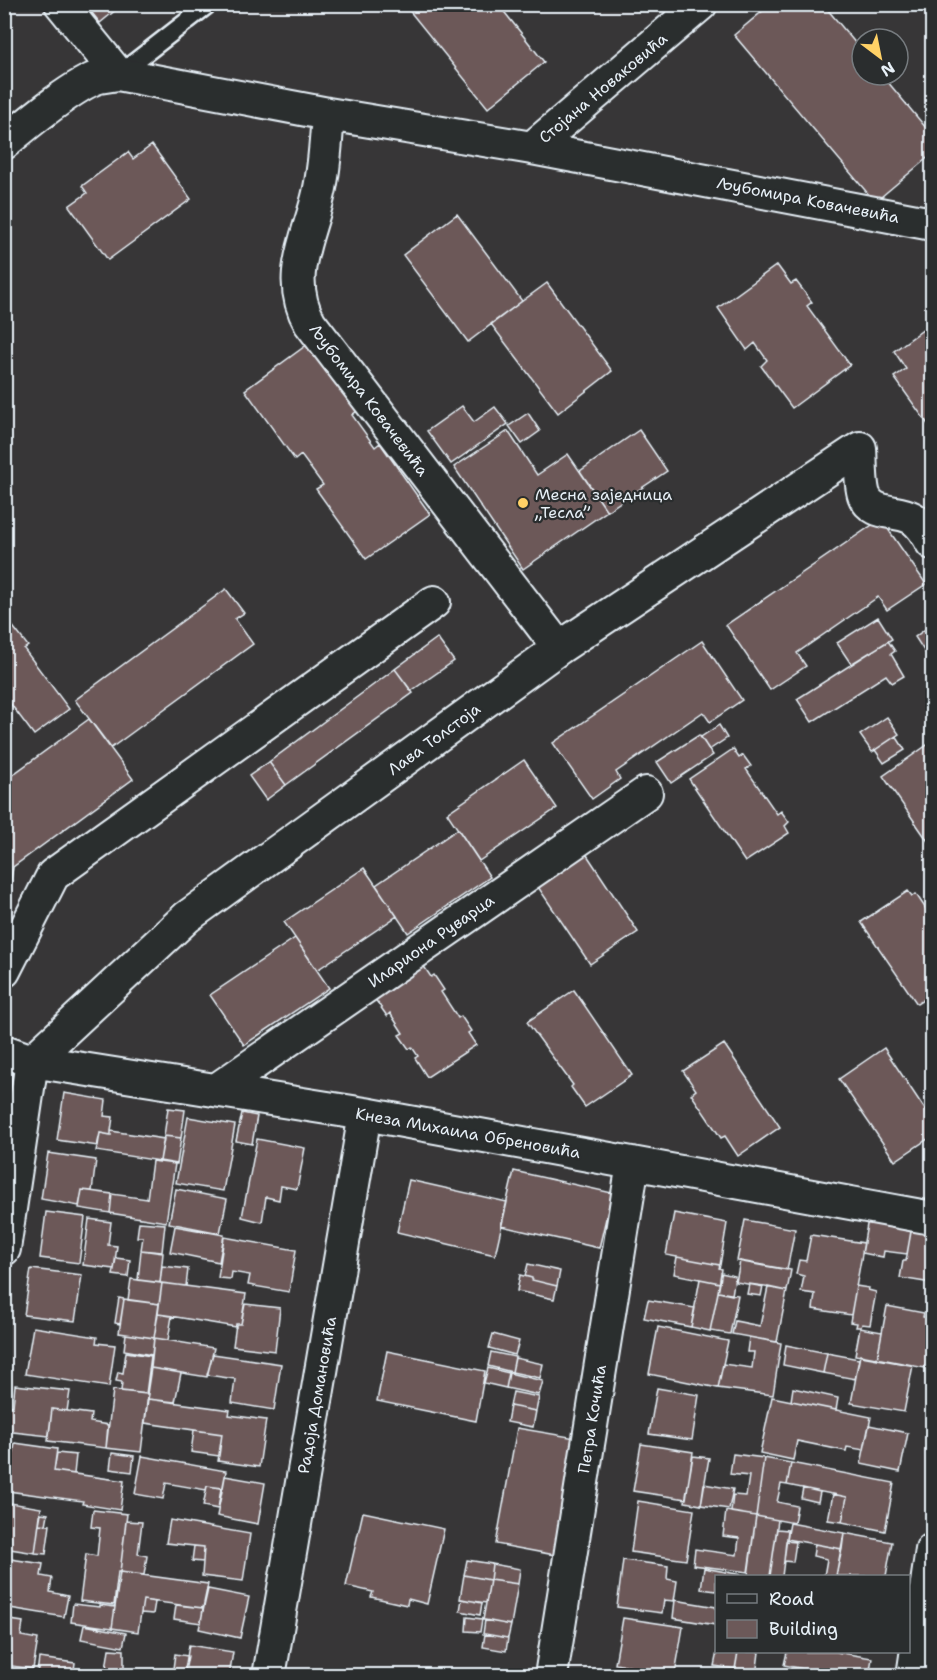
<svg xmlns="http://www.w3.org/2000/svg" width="937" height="1680" font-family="'Shantell Sans',sans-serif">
  <rect width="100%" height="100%" fill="#373637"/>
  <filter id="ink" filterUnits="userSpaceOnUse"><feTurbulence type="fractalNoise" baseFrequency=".0167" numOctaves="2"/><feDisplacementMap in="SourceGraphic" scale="12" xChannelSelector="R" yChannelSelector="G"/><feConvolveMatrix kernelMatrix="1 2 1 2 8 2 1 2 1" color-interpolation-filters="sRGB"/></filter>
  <g filter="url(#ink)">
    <!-- building -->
    <path fill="#6c5959" stroke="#e8f1f8" stroke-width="1.5" d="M85,4h38l-23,19z
      M404,4h94l46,58 -56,46z
      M771,4h52l39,47v24h20l50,60v19l-57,48 -141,-167z
      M152,145l39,54 -83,61 -39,-54 18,-13 -5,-7 46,-34 5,7z
      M457,214l65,87 -54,41 -65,-87z
      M777,265l14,19 5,-3 16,21 -5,4 43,59 -58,43 -31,-42 6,-6 -12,-17 -8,7 -29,-42z
      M547,283l65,88 -54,42 -67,-89z
      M931,324l1,1v105l-38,-53 12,-8 -12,-18z
      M308,344l49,67 -5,4 23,32 5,-4 50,71 -64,45 -50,-70 7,-4 -22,-30 -6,5 -50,-70z
      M462,406l12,16 21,-15 13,17 -57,40 -24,-33z
      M528,413l12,18 -18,13 -13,-18z
      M639,430l28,41 -60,40 -27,-40z
      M508,431l29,44 31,-21 39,57 -84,58 -69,-102z
      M881,519l45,65 -39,26 -9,-13 -81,56 9,13 -36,24 -44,-65z
      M226,589l18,24 -9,6 18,25 -142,104 -36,-48z
      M4,615l24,31 -4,3 45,60 -35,26 -24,-32 -6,4z
      M878,617l14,22 -41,25 -14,-21z
      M932,624v39l-17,-26z
      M437,638l17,23 -43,30 -16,-22z
      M702,641l40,59 -32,22 -7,-10 -87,60 4,7 -28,20 -39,-56z
      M888,641l7,10 -4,3 13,22 -12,7 -6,-8 -74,47 -15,-23z
      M395,669l18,24 -127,92 -17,-23z
      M887,717l12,17 -27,18 -12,-17z
      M89,719l44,60 -120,88 -9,57v-143z
      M719,725l8,13 -18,12 -8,-13z
      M699,735l14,20 -42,28 -14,-21z
      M896,736l9,14 -21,13 -9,-13z
      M930,743l2,3v101l-49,-71z
      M733,749l6,9 4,-3 8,11 -5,3 31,45 4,-3 8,11 -4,4 4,7 -44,29 -56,-83z
      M524,760l33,48 -78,53 -32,-48z
      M269,762l17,23 -20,15 -17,-24z
      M458,829l32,48 -82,56 -32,-48z
      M583,849l55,83 -48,32 -56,-83z
      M364,868l33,48 -80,54 -33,-48z
      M908,891l4,5 4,-2 16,24v76l-15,10 -56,-82z
      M295,938l34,50 -85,57 -34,-50z
      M421,962l10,15 3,-2 10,15 -3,2 17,26 3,-2 10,15 -3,2 8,12 -49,32 -12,-19 3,-2 -6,-9 -3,2 -10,-14 4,-2 -13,-20 -3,3 -15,-21z
      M574,990l58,85 -47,32 -14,-20 2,-2 -46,-63z
      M724,1044l56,83 -42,29 -13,-20 -4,2 -30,-44 5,-4 -13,-19z
      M884,1048l48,72v16l-37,25 -56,-82z
      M64,1093l42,7 -2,16 9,1 -2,14v4l-11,-2 -2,13 -41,-6z
      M4,1102l6,1 -6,34z
      M168,1108l17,2 -4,28 -17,-2z
      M242,1113l15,3 -5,28 -16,-3z
      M188,1117l47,8 -12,66 -47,-8z
      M111,1131l53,8 -4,22 -64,-10 4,-18 11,2z
      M164,1136l17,2 -4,26 -17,-3z
      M257,1139l48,9 -8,41 -16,-3 -2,14 -13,-3 -4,25 -20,-5z
      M48,1153l48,7 -4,31 -10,-1 -3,16 -38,-7z
      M152,1161l23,3 -9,58 -56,-9 2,-19 35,5z
      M514,1171l98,22 -13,55 -98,-22z
      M409,1180l98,22 -12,53 -98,-23z
      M176,1189l51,10 -7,34 -51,-10z
      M82,1190l30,4 -2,19 -31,-5z
      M46,1212l39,5 -6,46 -39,-5z
      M674,1213l53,10 -7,42 -54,-10z
      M869,1213l44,8 -6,33 -23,-3 -1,6 -21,-4z
      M89,1219l22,3 -3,23 9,1 -3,23 -31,-4z
      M745,1220l50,9 -8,41 -50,-9z
      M139,1222l26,2 -3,28 -21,-2 2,-13h-6z
      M912,1225l20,3v55l-32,-5 3,-17h3z
      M175,1226l49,9 -5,27 -49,-10z
      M811,1235l53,8 -13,72 -38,-6 2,-15 -14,-2 3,-16 -8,-2 3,-14 7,1z
      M224,1237l72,13 -7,42 -41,-7 2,-10 -18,-3 -1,7 -13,-1z
      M141,1250l22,3 -3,30 -22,-3z
      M677,1257l43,8 -1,3 3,1 -2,14 -46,-9z
      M116,1258l14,2 -2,17 -15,-2z
      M740,1261l51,9 -4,21 -51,-9z
      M528,1264l32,7 -3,15 -25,-6v-2l-7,-2z
      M162,1266l26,3 -2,17 -26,-3z
      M31,1269l51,6 -7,46 -51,-6z
      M721,1273l14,3 -3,19 -14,-3z
      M520,1275l12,3v2l25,6 -3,13 -37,-8z
      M131,1279l31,4 -3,21 -31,-4z
      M700,1279l20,4 -10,48 -19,-4z
      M162,1283l84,11 -5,30h-5v3l-78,-13z
      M749,1284l14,2 -2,10 -14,-2z
      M856,1286l13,2 -1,2 8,2 -6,33 -8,-1 -1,3h-5l1,-4 -7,-1z
      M768,1287l19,4 -10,51 -45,-8 3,-13 25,5z
      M718,1292l20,3 -8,39 -20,-3z
      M119,1298l5,1 -4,25 -5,-1z
      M124,1299l35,5 -5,34 -35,-5z
      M648,1300l47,8 -4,19 -47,-9z
      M245,1304l35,4 -5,43 -42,-5 3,-22h5z
      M887,1306l37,7 -1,4 9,2v31l-3,-1 -4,19 -48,-9z
      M158,1314l14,2 -4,24 -14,-2z
      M33,1327l64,10 -1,6 19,2 -6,42 -84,-13z
      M658,1327l70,14 -10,47 -69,-14z
      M860,1328l22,4 -5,27 -22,-4z
      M126,1334l28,4 -2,17 -28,-5z
      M493,1334l26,7 -4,14 -26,-7z
      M749,1337l32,6 -8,52 -55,-7 5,-24 29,4 2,-16h-7z
      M154,1338l60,10 -7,29 -56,-9z
      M786,1345l41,8 -4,20 -40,-8z
      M387,1351l98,20 -9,50 -99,-20z
      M126,1352l25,4 -5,38 -25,-3 1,-9 -6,-1 2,-9 5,1z
      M491,1352l24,5 -3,15 -24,-6z
      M827,1353l32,6 -4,20 -32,-6z
      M213,1354l68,10 -7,46 -42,-7 3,-24 -28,-4z
      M860,1355l53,10 -9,47 -53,-9z
      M515,1358l28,6 -3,14 -28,-6z
      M151,1368l30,5 -6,29 -27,-3 1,-5h-2z
      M488,1368l21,5 -3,15 -22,-5z
      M509,1373l34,8 -4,14 -33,-7z
      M15,1385l55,6 -3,20 -15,-2 -3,27 -45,-5v-26l9,1z
      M657,1388l42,7 -7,45 -43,-6z
      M793,1388l45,10 -2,12 -45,-9z
      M113,1390l35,4 -7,58 -35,-4z
      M513,1392l26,5 -3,14 -26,-5z
      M772,1397l99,20 -7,33 -17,-3 -1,4 -49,-10 -4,19 -33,-7z
      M148,1399l82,11 -1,5 37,5 -7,47 -41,-6 4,-27 -77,-11z
      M510,1406l26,5 -3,16 -26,-5z
      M52,1409l39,5 -1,8 18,3 -2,23 -58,-7z
      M869,1425l39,8 -8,39 -39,-8z
      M517,1428l59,10 -21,117 -59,-11z
      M194,1430l28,4 -3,22 -28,-4z
      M15,1443l42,6 -3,22 70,10 -4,29 -38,-6 1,-3 -75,-10z
      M641,1444l52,8 -7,47 -53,-8z
      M57,1453l19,2 -2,19 -20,-3z
      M112,1453l22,3 -2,16 -22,-3z
      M733,1454l31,4 -8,58 -25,-4 2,-17 13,1 3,-20 -19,-2z
      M142,1456l84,15 -3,17 -16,-2 -1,4 -40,-7 -3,16 -28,-5z
      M693,1456l16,2 -8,47 -16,-3z
      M764,1458l27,5 -4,22 -6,-1 -4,18 20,4 -3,17 -38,-7z
      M791,1463l103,20 -9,48 -43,-9 5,-25 -60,-12z
      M225,1476l40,7 -7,41 -41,-8z
      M704,1484l29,5 -4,20 -28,-4z
      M207,1486l14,2 -3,21 -15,-3z
      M803,1488l17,4 -2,10 -17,-4z
      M833,1494l14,3 -5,25 -14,-2z
      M638,1501l56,9 -8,50 -55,-8z
      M4,1502l37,6 -6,45 -31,-5z
      M93,1510l34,4 -7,58h-2l-4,33 -34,-4 6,-47 11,2 3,-28 -9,-1z
      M726,1511l30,5 -8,56 -55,-7 2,-16 42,6 2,-17 -16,-2z
      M363,1512l81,17 -17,75 -19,-5 -1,6 -36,-8 2,-5 -27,-6z
      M41,1513l7,1 -2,11 -7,-1z
      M756,1516l22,4 -8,56h-22z
      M170,1520l80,14 -7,47 -41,-5 2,-29 -38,-4z
      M126,1521l16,1 -4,32 9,2 -3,19 -24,-3z
      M790,1523l54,10 -2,16 -55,-10z
      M39,1524l11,1 -4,29 -11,-1z
      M777,1529l11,1 -6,46h-12z
      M844,1533l48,9 -6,34h-50z
      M786,1541l10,1 -3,20 -9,-1z
      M815,1544l27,5 -6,27h-12l3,-17 -14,-3z
      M194,1546l10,1 -1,15 -11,-1z
      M4,1558l39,6 -2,12 11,2 -2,14 18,4 -4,21 -60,-10z
      M467,1560l25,4 -2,16 -26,-5z
      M623,1560l45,6 -1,13 10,2 -3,20 -10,-1 -2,13 -45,-6z
      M492,1564l28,5 -2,15 -28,-4z
      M704,1568l44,8h-32v15l-15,-2z
      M120,1572l88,12 -5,24 -60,-8 -5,32 -26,-4z
      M464,1575l26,5 -4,23 -26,-4z
      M490,1580l28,4 -7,41 -28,-5z
      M208,1589l41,8 -9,41 -41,-9z
      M462,1599l20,4 -2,12 -20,-4z
      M143,1600l12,2 -2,12 -12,-1z
      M675,1600l41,7v18l-43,-7z
      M73,1604l27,3v-2l15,2 -3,21 -41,-6z
      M176,1605l27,3 -2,15 -27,-4z
      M467,1617l15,2 -2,13 -14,-1z
      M623,1618l60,9 -8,47 -60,-10z
      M4,1619l19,3 -2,14 17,3 -5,30 -29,-4z
      M485,1620l26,5 -3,13 -25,-4z
      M84,1625l42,8 -3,14 -42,-8z
      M485,1634l23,4 -2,13 -23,-4z
      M189,1645l44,7 -4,24h-45z
      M109,1649l15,1v26h-19z
      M717,1652h21l-3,17 -21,-3z
      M738,1652h21l-3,24h-22z
      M787,1652h49l36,6 -3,18h-41v-2l-44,-9z
      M175,1654l13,2 -4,20h-12z
      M39,1658l36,5 -2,13 -36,-2z
      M814,1671l14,3v2h-15z"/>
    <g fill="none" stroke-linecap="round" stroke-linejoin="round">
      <defs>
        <path id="lane" d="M119,74l90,-70"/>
        <path id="street" d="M61,4l57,70
          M328,114c-2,25 -3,53 -9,79 -10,45 -35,85 -9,130l249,325
          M4,143c22,-18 70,-59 95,-66 6,-1 13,-2 19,-3l210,40 204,34 400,76
          M532,148l169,-144
          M4,971l49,-96 381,-273
          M4,1051l28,10 333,53 567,104
          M32,1061l155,-144 372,-269 301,-200c1,13 0,35 4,47 8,21 32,14 48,23 10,6 15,16 20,25
          M216,1090l430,-297
          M4,1249l28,-188
          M269,1676l96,-562
          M551,1676l82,-513
          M913,1676l19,-126"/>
      </defs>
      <!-- lane casing -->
      <use href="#lane" stroke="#e8f1f8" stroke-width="21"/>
      <!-- street casing -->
      <use href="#street" stroke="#e8f1f8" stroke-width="36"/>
      <!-- lane -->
      <use href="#lane" stroke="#2a2d2e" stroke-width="16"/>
      <!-- street -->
      <use href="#street" stroke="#2a2d2e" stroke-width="32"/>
    </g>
  </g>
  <!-- markers -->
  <circle fill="#ffd166" stroke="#2a2d2e" stroke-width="2" cx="523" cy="503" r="6"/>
  <g text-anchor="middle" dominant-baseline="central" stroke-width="4.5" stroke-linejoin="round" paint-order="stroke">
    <!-- street labels -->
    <g font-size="16" fill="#e8f1f8" stroke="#2a2d2e">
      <text transform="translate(603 88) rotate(-40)">Стојана Новаковића</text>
      <text transform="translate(808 200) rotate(11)">Љубомира Ковачевића</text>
      <text transform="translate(369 400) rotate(53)">Љубомира Ковачевића</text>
      <text transform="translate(434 739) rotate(-36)">Лава Толстоја</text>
      <text transform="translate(431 941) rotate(-35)">Илариона Руварца</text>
      <text transform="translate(468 1133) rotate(10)">Кнеза Михаила Обреновића</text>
      <text transform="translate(317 1395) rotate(-80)">Радоја Домановића</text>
      <text transform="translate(592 1419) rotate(-81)">Петра Кочића</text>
    </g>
    <!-- poi labels -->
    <g font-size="16" fill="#e8f1f8" stroke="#2a2d2e" text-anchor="start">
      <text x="535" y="494">Месна заједница<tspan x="535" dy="18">„Тесла”</tspan></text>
    </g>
  </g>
  <!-- margin -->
  <rect width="937" height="1680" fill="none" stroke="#2a2d2e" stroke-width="24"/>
  <rect x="12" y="12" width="913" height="1656" fill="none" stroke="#e8f1f8" stroke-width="2" filter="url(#ink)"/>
  <!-- legend -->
  <rect x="715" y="1575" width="195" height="78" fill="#2a2d2e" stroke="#767b7f" stroke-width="1.5"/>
  <rect x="727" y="1594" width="30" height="9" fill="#2a2d2e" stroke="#767b7f" stroke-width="1.5"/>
  <text x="769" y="1605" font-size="18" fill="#e8f1f8">Road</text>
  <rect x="727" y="1620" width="30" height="18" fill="#6c5959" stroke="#767b7f" stroke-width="1.5"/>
  <text x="769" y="1635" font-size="18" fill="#e8f1f8">Building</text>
  <!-- north arrow -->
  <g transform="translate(880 57) rotate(148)"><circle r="28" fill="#2a2d2e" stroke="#767b7f" stroke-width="1.5"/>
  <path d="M0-4.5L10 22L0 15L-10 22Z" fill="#ffd166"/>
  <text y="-9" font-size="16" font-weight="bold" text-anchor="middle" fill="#e8f1f8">N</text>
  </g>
</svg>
